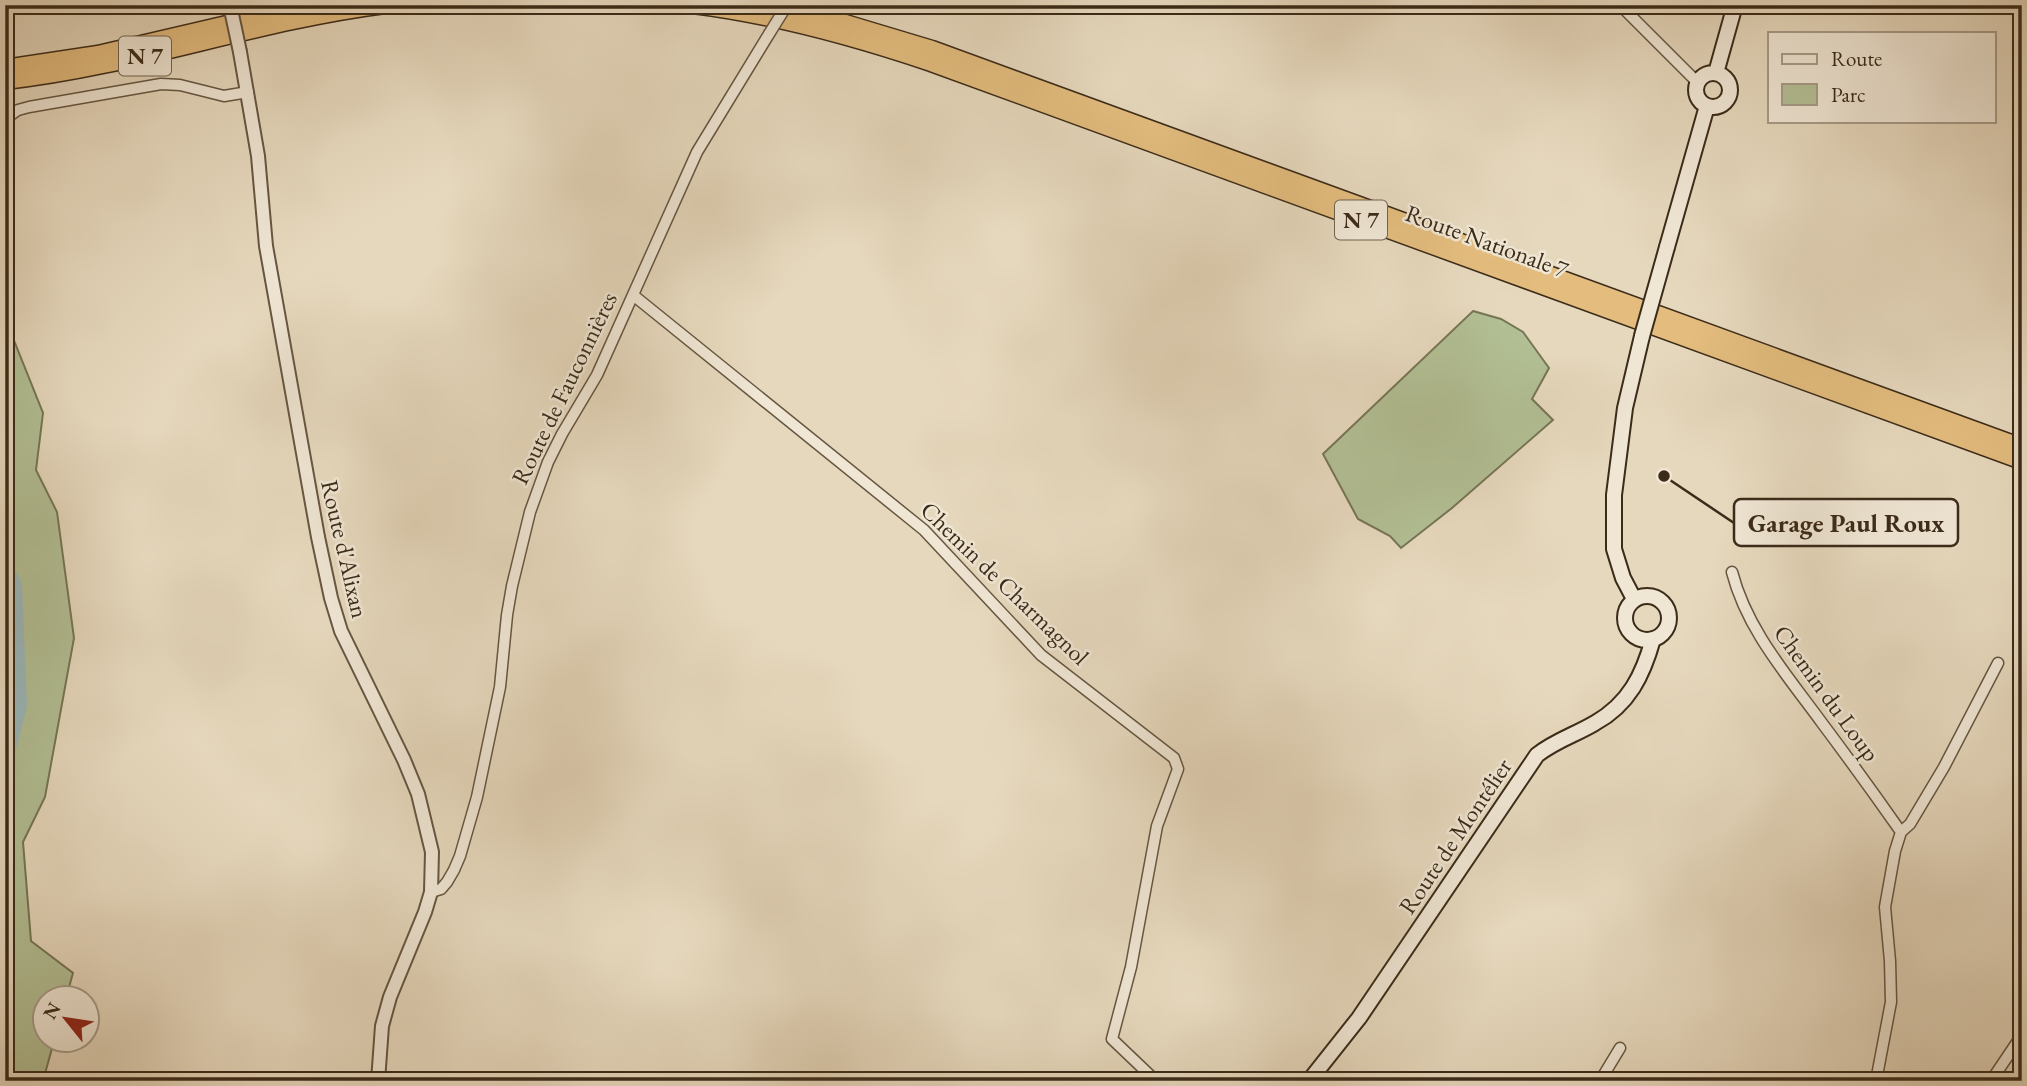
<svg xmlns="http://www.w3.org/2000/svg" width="2027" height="1086" font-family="'EB Garamond',serif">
  <rect width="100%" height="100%" fill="#e6d8bd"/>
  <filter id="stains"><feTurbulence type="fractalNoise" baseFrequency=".00286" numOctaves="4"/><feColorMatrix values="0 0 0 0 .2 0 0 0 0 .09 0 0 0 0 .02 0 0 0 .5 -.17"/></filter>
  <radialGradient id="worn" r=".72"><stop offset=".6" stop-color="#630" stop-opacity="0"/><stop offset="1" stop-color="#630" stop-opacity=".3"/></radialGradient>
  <!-- green -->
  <path fill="#b2bf94" stroke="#767556" stroke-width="2" d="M1473,311l28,8 22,13 26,36 -17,31 21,21 -101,88 -51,40 -11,-12 -32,-17 -35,-65z
    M5,318l38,95 -7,57 21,42 17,126 -29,159 -22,45 8,99 42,32 -7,25h-20v42l8,1 -11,40h-38z"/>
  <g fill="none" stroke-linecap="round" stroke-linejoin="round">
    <!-- river -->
    <path stroke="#9ab8ba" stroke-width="14" d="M5,566l10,19 5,121 -15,57"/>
    <defs>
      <path id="minor" d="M1620,5l78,78
        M5,119l13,-9 11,-3 132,-23 19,1 44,11 24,-4
        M633,295l291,235 117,125 133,103 4,11 -21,57 -26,141 -19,72 44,42
        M1732,572c15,58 55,103 90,151 27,36 53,72 79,109
        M431,892l10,-3 6,-7 7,-12 6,-14 17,-59 23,-110 7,-72 5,-29 18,-74 18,-50 14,-28 35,-59 100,-223 72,-118
        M1600,1081l20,-33
        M1876,1081l15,-79 -1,-41 -5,-54 10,-56 6,-19 9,-8 34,-57 54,-104
        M1991,1081l31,-46"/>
      <path id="tertiary" d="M240,52l18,104 8,90 52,291 13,61 10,33 63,129 14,34 14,58 -1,40 -6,20 -35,85 -8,29 -4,55"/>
      <path id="secondary" d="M1696 90a17 17 0 1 1 34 0a17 17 0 1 1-34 0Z
        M1716,73l19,-68
        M1667,247l40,-141
        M1625 618a22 22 0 1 1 44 0a22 22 0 1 1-44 0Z
        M1634,599l-11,-21 -9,-29v-54l11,-87 17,-72
        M1309,1081l50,-63 178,-263c19,-15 38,-20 58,-32 34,-19 48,-48 58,-84"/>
      <path id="trunk" d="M693,5c81,10 161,32 238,58l1091,398
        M771,5l71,17 90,27 1090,398
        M5,68l93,-14 210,-49
        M5,81c129,-14 252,-60 380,-76"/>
    </defs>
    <!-- minor casing -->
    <use href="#minor" stroke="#665642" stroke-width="13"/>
    <!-- tertiary casing -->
    <use href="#tertiary" stroke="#665642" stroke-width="16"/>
    <!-- secondary casing -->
    <use href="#secondary" stroke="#3b2b19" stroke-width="18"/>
    <!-- trunk casing -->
    <use href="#trunk" stroke="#3b2b19" stroke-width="19"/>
    <!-- minor -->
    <use href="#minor" stroke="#efe6d4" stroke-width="10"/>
    <!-- tertiary -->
    <use href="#tertiary" stroke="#efe6d4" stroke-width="12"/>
    <!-- secondary -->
    <use href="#secondary" stroke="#efe6d4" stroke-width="14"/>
    <!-- trunk -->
    <use href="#trunk" stroke="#e3bc7e" stroke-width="16"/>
    <defs>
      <path id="minor-bridge" d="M769,34l18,-29"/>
      <path id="tertiary-bridge" d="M230,5l10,47"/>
      <path id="secondary-bridge" d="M1642,336l25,-89"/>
    </defs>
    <!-- minor-bridge casing -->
    <use href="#minor-bridge" stroke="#665642" stroke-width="13" stroke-linecap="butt"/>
    <!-- tertiary-bridge casing -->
    <use href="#tertiary-bridge" stroke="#665642" stroke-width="16" stroke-linecap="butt"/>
    <!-- secondary-bridge casing -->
    <use href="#secondary-bridge" stroke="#3b2b19" stroke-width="18" stroke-linecap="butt"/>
    <!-- minor-bridge -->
    <use href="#minor-bridge" stroke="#efe6d4" stroke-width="10"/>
    <!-- tertiary-bridge -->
    <use href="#tertiary-bridge" stroke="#efe6d4" stroke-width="12"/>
    <!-- secondary-bridge -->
    <use href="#secondary-bridge" stroke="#efe6d4" stroke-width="14"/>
  </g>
  <g text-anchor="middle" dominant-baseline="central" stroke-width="5" stroke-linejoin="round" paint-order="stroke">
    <!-- shield labels -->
    <g fill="#efe6d4" stroke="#716351" stroke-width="2">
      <rect x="119" y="36.5" width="52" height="39" rx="5"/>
      <rect x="1335" y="200.5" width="52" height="39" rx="5"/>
    </g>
    <g font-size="23" font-weight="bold" fill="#3b2b19">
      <text x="145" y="56">N 7</text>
      <text x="1361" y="220">N 7</text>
    </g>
    <!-- street labels -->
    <g font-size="24" fill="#3b2b19" stroke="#efe6d4">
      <text transform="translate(1487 241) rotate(20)">Route Nationale 7</text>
      <text transform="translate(564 388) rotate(-64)">Route de Fauconnières</text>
      <text transform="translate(345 549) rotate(77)">Route d'Alixan</text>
      <text transform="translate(1005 583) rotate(44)">Chemin de Charmagnol</text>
      <text transform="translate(1827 693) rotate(54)">Chemin du Loup</text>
      <text transform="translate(1455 836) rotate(-56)">Route de Montélier</text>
    </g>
  </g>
  <!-- callouts -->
  <path fill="none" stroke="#3b2b19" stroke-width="2.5" d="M1664 476L1734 523"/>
  <circle fill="#3b2b19" stroke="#efe6d4" stroke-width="2.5" cx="1664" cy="476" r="7"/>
  <rect fill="#efe6d4" stroke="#3b2b19" stroke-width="2.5" x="1734" y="499" width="224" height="47" rx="7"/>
  <g font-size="26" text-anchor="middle" font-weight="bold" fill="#3b2b19">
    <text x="1846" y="532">Garage Paul Roux</text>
  </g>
  <!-- margin -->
  <rect width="2027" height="1086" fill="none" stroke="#e6d8bd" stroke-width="28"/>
  <rect x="7" y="7" width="2013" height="1072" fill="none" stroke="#3b2b19" stroke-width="3.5"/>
  <rect x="14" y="14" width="1999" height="1058" fill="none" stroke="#3b2b19" stroke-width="2"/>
  <!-- legend -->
  <rect x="1768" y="32" width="228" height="91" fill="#efe6d4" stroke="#a79b89" stroke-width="2"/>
  <rect x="1782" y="54" width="35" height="10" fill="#efe6d4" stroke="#a79b89" stroke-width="2"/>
  <text x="1831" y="66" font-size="21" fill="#3b2b19">Route</text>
  <rect x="1782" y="84" width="35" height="21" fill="#b2bf94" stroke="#a79b89" stroke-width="2"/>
  <text x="1831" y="102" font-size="21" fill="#3b2b19">Parc</text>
  <!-- north arrow -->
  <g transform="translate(66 1019) rotate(300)"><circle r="33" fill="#efe6d4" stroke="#a79b89" stroke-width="2"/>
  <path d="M0-5L12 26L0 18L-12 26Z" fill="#8f2418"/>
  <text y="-10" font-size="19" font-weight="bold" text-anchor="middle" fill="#3b2b19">N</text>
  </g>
  <rect width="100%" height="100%" filter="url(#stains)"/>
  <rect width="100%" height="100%" fill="url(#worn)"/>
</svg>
